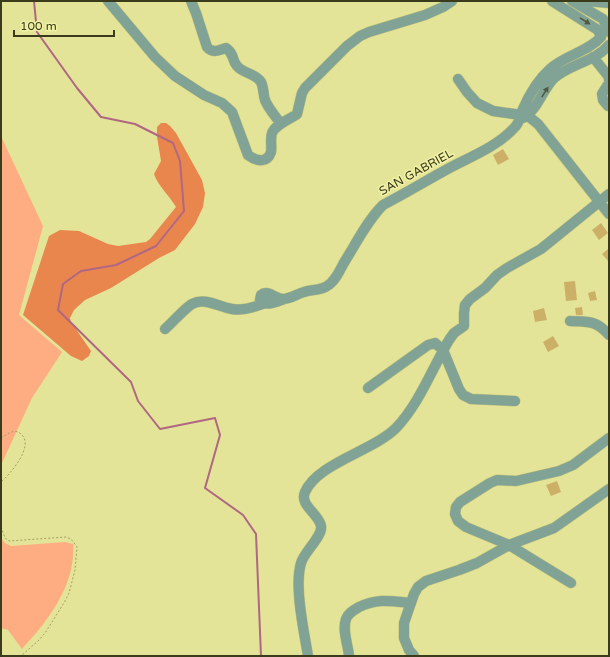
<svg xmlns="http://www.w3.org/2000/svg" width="610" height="657" font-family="'Varela Round',sans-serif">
<rect width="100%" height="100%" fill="#e3e497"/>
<!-- green -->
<path fill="#fead82" d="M1,136L43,226L19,315L62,352L32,398L1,465Z
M1,538L5,543L11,546L65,542L73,544C76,585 48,621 22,649L8,630L1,628Z"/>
<!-- forest -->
<path fill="#e9864d" d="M161,123H166L170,126L176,133L202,180L205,193L203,207L195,224L175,250L159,258L111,288L85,300L74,310L70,318L71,322L91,351L89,356L82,361L71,356L23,315L49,236L60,230L79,231L108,244L118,246L146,242L150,239L176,207C170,196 158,186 154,174L161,161L157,137V127Z"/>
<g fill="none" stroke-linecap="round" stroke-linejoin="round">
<!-- stream -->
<path stroke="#af6783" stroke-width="2" d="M34,1L37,32L77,88L101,117L135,124L173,143L180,161L184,211L156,246L116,265L81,271L63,284L58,310L131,382L138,401L160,429L215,418L220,435L205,488L243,515L256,534L261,656"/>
</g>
<!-- building -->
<path fill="#ccb068" d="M503,149L509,159L498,165L493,155Z
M601,223L608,233L599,240L592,230Z
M609,248V262L602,254Z
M575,281L577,300L566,301L564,282Z
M595,291L597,300L590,301L588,293Z
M582,307L583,315H576L575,308Z
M544,308L547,320L535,322L533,311Z
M553,336L559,346L548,352L543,342Z
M557,481L561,492L551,496L546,485Z"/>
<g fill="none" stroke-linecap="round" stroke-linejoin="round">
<!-- minor casing -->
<g stroke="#c1c27e" stroke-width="11">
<path id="minor" d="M108,1L155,57L175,76L204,95L222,103L232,112L248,155C256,161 267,164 271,152C272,146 270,139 272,133C276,124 289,120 297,114L302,93L305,88L347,46L360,36L369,32L425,15L443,7L452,1
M191,1L196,13L207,47C213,54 219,50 226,48C235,54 231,59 237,66C244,74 255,73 261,82C264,88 263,94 265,100C268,108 276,117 281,124
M572,1L603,19L609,32
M574,2L586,1L609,3
M593,57L609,77V80
M458,79L467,92L477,103L493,111L528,116L538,124L609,214
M608,106L603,100L602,94L609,83
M523,118C538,109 542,91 553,79C569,64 595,62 609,45
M284,299C276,302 266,307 260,300L261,295C268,289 275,299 283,299C290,299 297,294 304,292C312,289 320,291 327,286C336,281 340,269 345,261C357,242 367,221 383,205C404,194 424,182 444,171C467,158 496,148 514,128C520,123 520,116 523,109C529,95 539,79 550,69C565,55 588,52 601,37L598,30L552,1
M570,321C589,322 596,320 609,335
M165,329C172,323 184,309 192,304C205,297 219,307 232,309C242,311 255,307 265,303
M368,388L428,345L435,343L443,350L459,389L463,395L471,399L515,401
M571,583L509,545L466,527L458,521L455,514L456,507L460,502L490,483L497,480L516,481L559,471L573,465L609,438
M308,656C304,631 294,587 301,563C304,552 323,536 321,526C319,514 299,505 305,492C318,463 373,451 396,428C419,404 432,369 449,340L454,333L464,326V313L465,305L470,299L485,288L497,275L507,268L541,249L609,194
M349,656C348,644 342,631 346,619C348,613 354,610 359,607C378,598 391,601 411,603
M414,656L409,650L404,638V623L414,594L418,587L426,581L459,570L477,563L509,545L554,528L609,489"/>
</g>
<!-- path -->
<path stroke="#a0a166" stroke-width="1" stroke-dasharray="2 2" stroke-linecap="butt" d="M1,70V73
M1,438C7,434 15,428 21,434C35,446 10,474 1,482
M1,527L5,538L9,541L66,537L71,539L77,547L75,570L69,593L64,603L45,633L39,640L21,656"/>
<!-- minor -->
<use href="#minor" stroke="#80a395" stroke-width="10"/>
</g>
<!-- one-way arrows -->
<defs><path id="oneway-solid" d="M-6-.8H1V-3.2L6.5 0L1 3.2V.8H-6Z"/></defs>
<g fill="#4f5a40">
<use href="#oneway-solid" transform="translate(585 21) rotate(32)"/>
<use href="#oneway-solid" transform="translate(545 92) rotate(-58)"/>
</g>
<g text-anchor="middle" stroke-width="3" stroke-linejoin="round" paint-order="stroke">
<!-- street labels -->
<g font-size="12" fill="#3a3b1b" stroke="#f0f1a4">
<text transform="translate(416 172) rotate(-29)" y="4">SAN GABRIEL</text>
</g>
</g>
<!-- border -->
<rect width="610" height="657" fill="none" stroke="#3a3b1b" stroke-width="4"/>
<!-- scale -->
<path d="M14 30v6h100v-6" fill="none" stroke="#3a3b1b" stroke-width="2"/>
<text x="20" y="30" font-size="12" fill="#3a3b1b" stroke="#f0f1a4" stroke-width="3" paint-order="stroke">100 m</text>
</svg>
